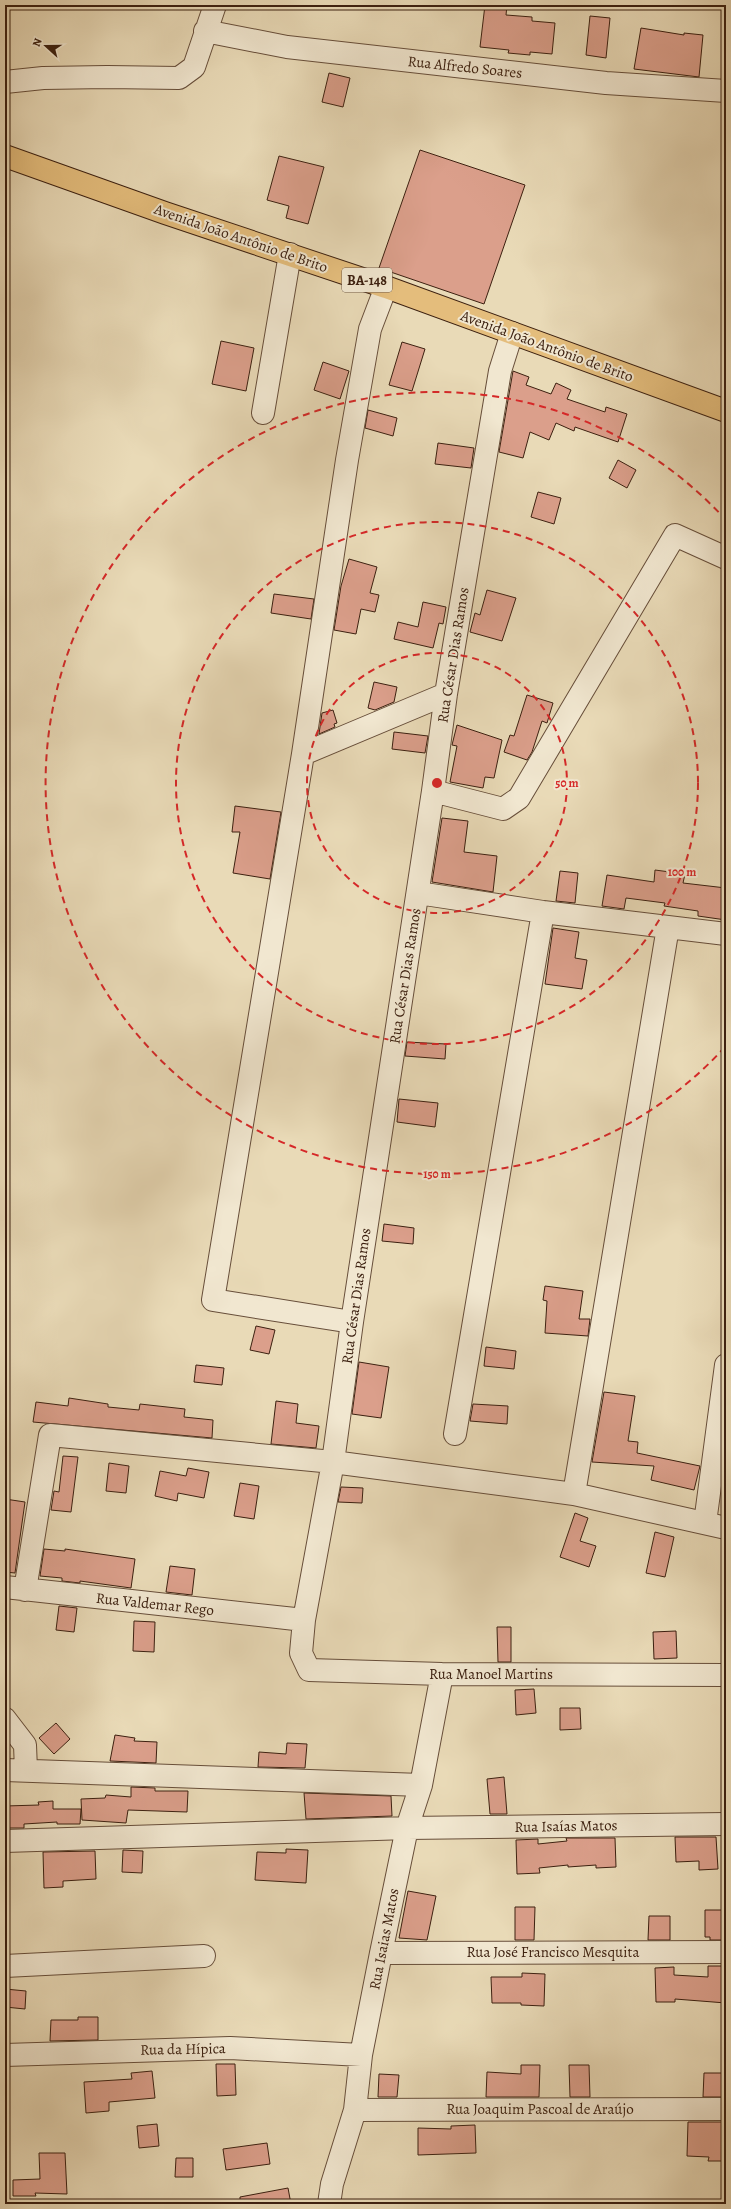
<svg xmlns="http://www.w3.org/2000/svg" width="731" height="2209" font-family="Alegreya,serif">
<rect width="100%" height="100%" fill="#e9dab7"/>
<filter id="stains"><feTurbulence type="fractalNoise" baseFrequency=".005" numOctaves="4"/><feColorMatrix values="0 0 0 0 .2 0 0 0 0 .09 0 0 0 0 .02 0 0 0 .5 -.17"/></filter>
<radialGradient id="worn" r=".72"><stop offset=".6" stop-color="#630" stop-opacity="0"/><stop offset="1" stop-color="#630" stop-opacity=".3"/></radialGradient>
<!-- building -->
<path fill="#db9f8b" stroke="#3c2010" d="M485,5H507L506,15L532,17V21L555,23L552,54L530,52V55L508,53L509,50L480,47Z
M590,16L610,18L606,58L586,55Z
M641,28L684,35V33L703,35L699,77L634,69Z
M329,73L350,78L343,107L322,102Z
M420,150L525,185L484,304L379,268Z
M279,156L324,167L308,224L286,218L289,206L267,200Z
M221,341L254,348L246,391L212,384Z
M402,342L425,349L412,391L389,385Z
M323,362L349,371L340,399L314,390Z
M513,371L529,377L526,385L551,394L556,383L571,390L567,399L605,412L606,407L627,414L618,442L575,427L574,431L556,423L549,440L530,432L523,458L499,452Z
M368,410L397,418L393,436L365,428Z
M438,443L474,448L471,468L435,464Z
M618,460L636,470L627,488L609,478Z
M538,492L561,498L554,524L531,517Z
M349,559L377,567L370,593L379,595L375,612L361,609L356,634L334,630L341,586Z
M487,590L516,598L502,641L470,632L475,613L480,615Z
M274,594L314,599L311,619L271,613Z
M423,602L446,607L443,624L439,623L433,648L394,639L398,622L418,627Z
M374,682L397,687L394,702L375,710L368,708Z
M527,695L553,703L547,723L542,721L532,752L527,760L504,752L510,735L514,736Z
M333,710L337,723L334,724L335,727L319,734L322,713Z
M457,725L502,740L494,778L485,777L483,788L450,782L457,746L452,745Z
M394,732L428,736L425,753L392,749Z
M235,806L281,812L270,879L233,873L240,832H232Z
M442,818L468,821L464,852L497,856L493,892L432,882Z
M655,870L685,874L683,883L726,888V920L698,916V911L664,906L665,903L626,898L624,909L602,906L607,875L654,882Z
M560,871L578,873L575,903L556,901Z
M553,928L579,932L575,958L587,960L582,989L545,984Z
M407,1042L446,1044L445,1059L405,1056Z
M399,1099L438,1103L435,1127L397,1122Z
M384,1224L414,1228L413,1244L382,1241Z
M545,1286L583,1291L579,1319H590L588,1336L545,1333L547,1301L543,1300Z
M256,1326L275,1330L269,1354L250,1350Z
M486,1347L516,1351L514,1369L484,1366Z
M359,1362L389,1367L381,1418L352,1414Z
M196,1365L224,1368L222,1385L194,1382Z
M604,1392L635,1396L628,1441L638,1442L637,1453L700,1466L694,1490L651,1480L654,1466L592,1462Z
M69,1398L108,1404V1407L139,1410L140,1404L185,1409L184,1417L213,1420L212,1438L33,1422L36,1402L68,1406Z
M276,1401L298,1404L296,1423L319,1426L316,1448L271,1444Z
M473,1404L508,1406L507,1424L470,1421Z
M63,1456L78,1457L71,1512L51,1510L54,1491L59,1492Z
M109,1463L129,1466L126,1493L106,1491Z
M188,1468L209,1472L204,1498L178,1493L177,1501L155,1496L160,1471L186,1476Z
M240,1483L259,1486L254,1519L234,1516Z
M341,1487L363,1488L362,1503L338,1502Z
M5,1499L25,1502L15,1573L5,1572Z
M575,1513L588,1518L580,1541L596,1546L589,1567L560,1557Z
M655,1532L674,1537L665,1577L646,1573Z
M44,1549L65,1551V1549L135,1559L131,1588L80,1581V1583L62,1581V1578L40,1576Z
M170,1566L195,1569L192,1595L166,1592Z
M59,1606L77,1608L74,1632L56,1630Z
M134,1621L155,1622L154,1652L133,1651Z
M497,1627H511V1662H498Z
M676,1631L677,1658L654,1659L653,1632Z
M534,1689L536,1713L516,1715L515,1690Z
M560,1708H580L581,1729L560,1730Z
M56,1723L70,1739L54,1754L39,1738Z
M115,1735L135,1738L134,1741L157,1742L156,1763L110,1761Z
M287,1743L307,1744L305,1768L258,1767L259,1752L286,1754Z
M504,1777L507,1814H490L487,1779Z
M131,1787L155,1788V1791H188L187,1812L128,1810L126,1823L82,1820L81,1799L105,1798L106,1795L131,1797Z
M304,1793L391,1796L392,1816L306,1819Z
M53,1801V1809H81L80,1824H57V1822L24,1824V1828H5V1806L39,1805L38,1802Z
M675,1837H716L718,1869L699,1870V1861L676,1862Z
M566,1838H615L616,1867L596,1868V1865L568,1867V1865L539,1868L540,1873L517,1874L516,1840L538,1839V1844L567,1841Z
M286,1849L308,1850L306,1883L255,1880L257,1852L286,1853Z
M123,1850L143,1851L142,1873L122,1872Z
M95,1851L96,1879L63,1881V1887L44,1888L43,1852Z
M408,1891L436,1896L427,1940L399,1938Z
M515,1907H535L534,1940H515Z
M705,1910H726V1940H710V1937H705Z
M649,1916H670V1940H648Z
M708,1966H726V2003L675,1999V2002H656L655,1968L674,1967V1975L708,1977Z
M522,1973L545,1974L544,2006L521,2005V2003H492L491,1977H522Z
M5,1989L26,1991L25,2009L5,2007Z
M78,2017H98V2040L50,2041L51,2020H78Z
M216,2064H235L236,2095L217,2096Z
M521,2065H540L539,2097H486L487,2072L521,2074Z
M569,2065H589L590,2097H570Z
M152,2071L155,2098L109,2102V2111L86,2113L84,2082L132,2079L131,2073Z
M704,2073H722V2097H703Z
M379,2074L399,2075L397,2097H378Z
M688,2122H722V2124H724L722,2161H708L709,2157L687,2156Z
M157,2124L159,2146L139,2148L137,2126Z
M475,2125L476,2153L418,2155V2128L451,2129V2126Z
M267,2143L270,2164L226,2170L223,2149Z
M39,2153H65L67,2194L35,2193L36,2196H13V2180L40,2179Z
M176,2158H193V2177H175Z
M288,2188L291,2204H240V2197Z"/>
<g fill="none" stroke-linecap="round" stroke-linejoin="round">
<!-- minor casing -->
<g stroke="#674e3a" stroke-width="24">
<path id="minor" d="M205,31L287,47L606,83L726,91
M5,82L43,78L107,77L179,78L194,67L215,5
M512,333L500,371L446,694L433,791L352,1322L333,1462L304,1620L301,1653L309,1670L442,1674L726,1675
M263,413L290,254
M303,754L446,694
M433,791L503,809L519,798L675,535L726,558
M418,893L543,912L726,934
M352,1322L213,1300L303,754L347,460L370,329L386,287
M455,1434L543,912
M574,1494L668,927
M705,1523L726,1365
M5,1587L304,1620
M25,1590L50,1435L333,1462L574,1494L726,1528
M5,1719L25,1745L26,1770
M5,1770L421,1785
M5,1841L407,1828L726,1824
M381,1953L726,1952
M5,1966L204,1956
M5,2055L230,2048L361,2055
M355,2110L726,2109
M329,2204L332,2184L355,2110L361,2055L381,1953L407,1828L421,1785L442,1674"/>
</g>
<!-- major casing -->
<g stroke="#3c2010" stroke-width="24">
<path id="major" d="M5,156L165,213L386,287L726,411"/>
</g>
<!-- minor -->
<use href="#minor" stroke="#f1e7d0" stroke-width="22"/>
<!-- major -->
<use href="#major" stroke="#e4bd7c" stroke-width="22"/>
</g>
<!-- distance rings -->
<g fill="none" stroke="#d62828" stroke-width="2" stroke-dasharray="7 5">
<circle cx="437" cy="783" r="130"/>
<circle cx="437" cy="783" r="261"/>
<path d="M725 1047A391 391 0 1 1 725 519"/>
</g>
<g text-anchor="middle" stroke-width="4" stroke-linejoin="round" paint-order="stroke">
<!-- shield labels -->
<rect fill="#f1e7d0" stroke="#725c4a" stroke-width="1" x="342" y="268" width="50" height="24" rx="3"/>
<g font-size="14" font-weight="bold" fill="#3c2010">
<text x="367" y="285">BA-148</text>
</g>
<!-- street labels -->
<g font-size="15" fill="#3c2010" stroke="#f1e7d0">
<text transform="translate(465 67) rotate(6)" y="5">Rua Alfredo Soares</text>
<text transform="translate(241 238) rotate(19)" y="5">Avenida João Antônio de Brito</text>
<text transform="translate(547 346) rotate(20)" y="5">Avenida João Antônio de Brito</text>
<text transform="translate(453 655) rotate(-81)" y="5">Rua César Dias Ramos</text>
<text transform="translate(405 976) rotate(-81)" y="5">Rua César Dias Ramos</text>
<text transform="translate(356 1296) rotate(-82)" y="5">Rua César Dias Ramos</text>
<text transform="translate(155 1604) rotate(6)" y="5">Rua Valdemar Rego</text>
<text x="491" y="1679">Rua Manoel Martins</text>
<text transform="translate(566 1826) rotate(-1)" y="5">Rua Isaías Matos</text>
<text transform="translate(384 1939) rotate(-79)" y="5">Rua Isaias Matos</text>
<text x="553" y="1957">Rua José Francisco Mesquita</text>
<text transform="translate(183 2049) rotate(-1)" y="5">Rua da Hípica</text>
<text x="540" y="2114">Rua Joaquim Pascoal de Araújo</text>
</g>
</g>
<circle cx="437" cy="783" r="6" fill="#d62828" stroke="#f1e7d0" stroke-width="2"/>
<g font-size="12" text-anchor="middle" font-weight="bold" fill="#d62828" stroke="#f1e7d0" stroke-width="4" stroke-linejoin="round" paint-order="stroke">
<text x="567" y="787">50 m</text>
<text x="682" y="876">100 m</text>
<text x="437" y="1178">150 m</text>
</g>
<!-- margin -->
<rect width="731" height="2209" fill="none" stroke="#e9dab7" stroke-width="20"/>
<rect x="6" y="6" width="719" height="2197" fill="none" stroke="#3c2010" stroke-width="2"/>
<rect x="10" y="10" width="711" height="2189" fill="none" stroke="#3c2010"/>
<!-- north arrow -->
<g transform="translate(46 46) rotate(291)" stroke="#f1e7d0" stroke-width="3" paint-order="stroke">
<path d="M0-3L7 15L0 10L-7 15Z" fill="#3c2010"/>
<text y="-6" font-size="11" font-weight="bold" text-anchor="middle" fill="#3c2010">N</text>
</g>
<rect width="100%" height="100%" filter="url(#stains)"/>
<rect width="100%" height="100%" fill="url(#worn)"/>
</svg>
